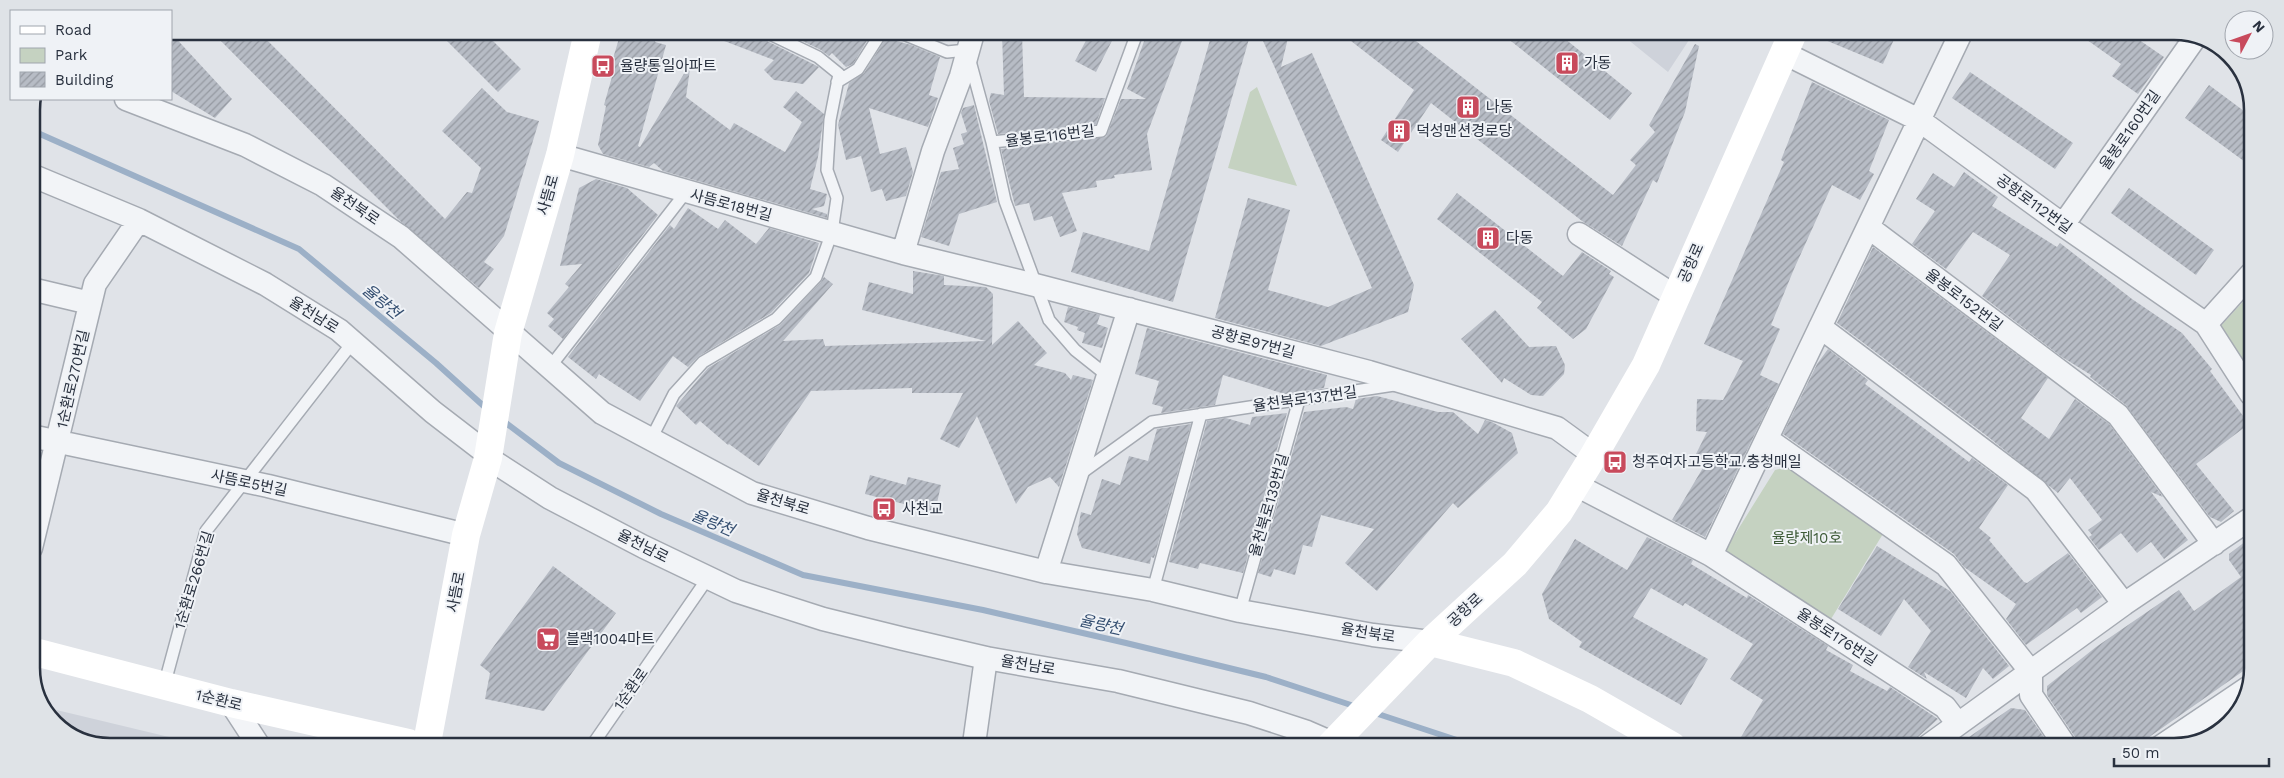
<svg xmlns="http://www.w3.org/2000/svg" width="2284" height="778" font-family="'Work Sans','Noto Sans KR',sans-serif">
<defs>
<pattern id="building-hatch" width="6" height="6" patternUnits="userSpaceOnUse" patternTransform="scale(1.25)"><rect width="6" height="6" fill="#b7bcc5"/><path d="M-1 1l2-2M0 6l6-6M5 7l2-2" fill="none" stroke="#9599a1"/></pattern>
</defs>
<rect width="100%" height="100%" fill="#e0e3e8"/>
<!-- built -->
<path fill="#ced2da" d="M1621,34H1693L1668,72Z
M2245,698L2222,731L2175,747Z
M44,707L194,743H85L48,716Z"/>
<!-- park -->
<path fill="#c5d2c1" d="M1257,87L1297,186L1228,168L1250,92Z
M2251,293V374L2218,329Z
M1795,465L1889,524L1831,619L1724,552L1775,470Z"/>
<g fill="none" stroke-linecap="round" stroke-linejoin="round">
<!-- stream -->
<path stroke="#9cb0c7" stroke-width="6" d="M31,130L299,249L436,363L488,410
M502,420L559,463L661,514L803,575L983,610L1126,643L1266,677L1357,707
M1372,712L1472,745"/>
</g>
<!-- building -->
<path fill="url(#building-hatch)" d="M211,31L259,32L445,219L467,192L472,193L481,168L442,131L482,88L507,112L539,121L504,236L484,262L494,269L479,288L398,219Z
M438,32H484L521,69L498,92Z
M621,32H658L655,42L666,45L638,146L640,147L691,62L686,97L730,130L734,123L785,152L802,122L783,107L796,91L824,114L818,157L810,189L827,194L824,206L812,209L827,214V218L663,171L654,163L649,167L603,154L598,145L606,106L604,105L615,66L611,65Z
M706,32L756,33L761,34L765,40L819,67L803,84L774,80L764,70L774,60L706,34Z
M171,33L232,99L215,118L171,91Z
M789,33H866L871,34L853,64L846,67L832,53L829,56L821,50L788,34Z
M1002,33H1022L1024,97L1105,98L1096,124L998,134L989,101L991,93L1004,95Z
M1090,33H1116L1096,72L1075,61Z
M1147,33H1185L1147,134L1152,170L1114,175L1115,178L1096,181L1097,187L1062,193L1077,231L1060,237L1052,216L1034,221L1029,203L1015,206L1001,149L1106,137L1121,99H1146L1127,89Z
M1212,33H1229L1249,39L1173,302L1071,272L1083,232L1149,251Z
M1260,34H1289L1281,67L1312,53L1414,285L1408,312L1321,346L1215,318L1248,198L1290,210L1268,290L1328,307L1372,288Z
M1342,34H1407L1613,195L1636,165L1630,160L1655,132L1649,125L1695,44L1699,46L1685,112L1657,183L1653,180L1622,246L1582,221L1431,103L1398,152L1381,140L1414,90Z
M1502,34H1559L1632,93L1610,120Z
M1813,35H1896L1883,64Z
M2080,35H2132L2164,57L2138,94L2112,76L2121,64Z
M886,38L911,45L940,57L929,95L938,98L928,127L869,108L880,154L906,147L913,172L906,196L886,201L882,189L871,192L861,156L846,160L838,125L849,83L864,73Z
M1970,72L2073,143L2055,169L1952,98Z
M1812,82L1889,120L1869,171L1874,174L1860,200L1832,185L1794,269L1771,325L1780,329L1760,375L1779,384L1705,537L1672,520L1704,466L1693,460L1707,432L1696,431L1697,399L1723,400L1743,361L1704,344L1784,162L1781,160Z
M2209,85L2252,117V167L2185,118Z
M974,105L997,202L959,214L949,246L921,237L941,172L959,169L953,148L964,144L961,134L967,132L961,113L963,108Z
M1964,172L1998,197L1992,206L2057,247L2060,243L2132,299L2182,333L2212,369L2210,371L2249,424L2196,464L2234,511L2221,522L2210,517L2126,405L2090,377L2091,375L2062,357L1982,296L2010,255L1973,232L1946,269L1912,244L1935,211L1916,199L1933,173L1954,187Z
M596,179L627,188L658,215L563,339L548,326L554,319L547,313L569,287L565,284L582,264L560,266L579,188Z
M2129,188L2214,250L2196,275L2111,213Z
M1457,193L1563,276L1582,252L1611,271L1609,274L1614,277L1586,329L1573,339L1537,308L1542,302L1437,219Z
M688,208L718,229L725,220L756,244L769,228L819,243L809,273L771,313L699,356L688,367L673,356L640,401L599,374L596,379L568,357L670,225L674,229Z
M1873,247L2048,378L2021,418L2049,439L2075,399L2109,424L2163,497L2151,492L2188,540L2164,559L2151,542L2137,553L2121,533L2099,550L2089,537L2092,535L2088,530L2102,520L2070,478L2058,493L1987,436L1837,323Z
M913,271L944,276V285L986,287L993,294L992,345L1018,321L1047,353L1034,365L1065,373L1071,380L1073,375L1093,380L1059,487L1050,477L1028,487L1016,504L977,416L959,448L940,439L963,393H912V388L811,391L759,466L729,444L728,445L700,421L696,425L676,406L708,368L780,325L821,282L824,277L833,284L783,341L823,339L825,346L986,341L862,310L869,282L913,294Z
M1068,307L1100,315L1097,324L1108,328L1102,348L1082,343L1085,333L1077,330L1078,327L1064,322Z
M1495,310L1529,347L1556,346L1565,365L1564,374L1543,396L1531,395L1504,378L1502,383L1461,339Z
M1147,328L1327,375L1324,388L1285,394L1223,375L1215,405L1161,413L1163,407L1152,404L1159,381L1135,374Z
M1828,349L1868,380L1865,384L1969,462L1972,458L2008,485L1979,528L1991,538L1989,540L2024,582L2027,583L2068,553L2102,597L2081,613L2077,608L2026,645L2006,619L2016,604L1964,567L1954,554L1783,434L1817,364Z
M1377,396L1438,412H1453L1478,434L1485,420L1492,422L1512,433L1518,453L1458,508L1453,503L1377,591L1345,563L1374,529L1321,515L1312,547L1303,545L1295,575L1274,569L1271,577L1258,573L1304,412L1346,407L1353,409L1356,399Z
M1287,413L1243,573L1200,563L1198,569L1169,562L1207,421L1226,418L1250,425L1252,417Z
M1191,424L1154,558L1151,557L1150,564L1082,548L1077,534L1081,512L1091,515L1102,479L1120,485L1129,456L1148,461L1157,429Z
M870,475L906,485L908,477L941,485L935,512L865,494Z
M1647,537L1693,560L1691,564L1747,598L1748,595L1828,646L1826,650L1853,665L1850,671L1887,691L1890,687L1938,719L1908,746H1756L1741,737L1763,700L1730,679L1753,644L1685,603L1683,606L1651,588L1633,617L1708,659L1681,705L1579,647L1582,642L1549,619L1542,594L1575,539L1627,570Z
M2250,538L2249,667L2135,747H2079L2077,740L2047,695V686L2096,647L2179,590L2194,611L2241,577L2229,560V554Z
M1877,546L1950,591L2009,666L1993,679L1983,668L1966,698L1924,672L1927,679L1908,667L1931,631L1904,599L1881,636L1838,609Z
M553,566L616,613L544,711L485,699L490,673L480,665Z
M2011,708L2025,710L2050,746H1956Z"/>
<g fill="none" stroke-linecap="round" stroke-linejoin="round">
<!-- lane casing -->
<g stroke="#a5aab2" stroke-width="14">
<path id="lane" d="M901,33L947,52L967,50L992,142L1005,201L1049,320L1075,350L1109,377
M837,82L858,69L881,33
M992,142L1101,131L1137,33
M550,367L686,192
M651,439L674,394L703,362L776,319L816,277L832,232L837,198L827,170L830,120L839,74L818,57L768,33
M1080,474L1152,422L1394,385
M1153,590L1201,414
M1240,611L1299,400
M164,686L206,531L353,342
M593,744L703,585"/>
</g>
<!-- street casing -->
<g stroke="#a5aab2" stroke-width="25">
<path id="street" d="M1784,53L1919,120L2063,225L2206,324L2251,394
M126,99L245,145L323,185L401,237L602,413L752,493L868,528L1046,572L1153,590L1240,611L1373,635L1430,642
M560,155L903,253L1035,285L1369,372L1557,428L1594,455
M31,175L139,220L265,284L339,330L433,412L485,452L488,458L550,498L644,547L736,591L823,619L904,639L986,658L1118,681L1249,713L1307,732L1337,745
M2063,225L2197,35
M1868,227L2118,415L2214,544
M1579,234L1676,297
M903,253L933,151L961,76L973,33
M31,289L90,303
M2206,324L2251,274
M1820,327L2036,490L2124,604
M31,436L268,486L466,535
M1767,439L1946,565L2031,672V695L2066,747
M1576,485L1711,555L1945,707L1958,724
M31,548L95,284L139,220
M1711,555L1960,35
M1046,572L1129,309
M231,703L257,743
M974,744L986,658
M1928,746L2124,604L2250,519
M2160,747L2249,687"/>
</g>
<!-- lane -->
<use href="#lane" stroke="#f2f4f7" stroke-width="11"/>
<!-- street -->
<use href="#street" stroke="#f2f4f7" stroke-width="22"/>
<!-- secondary -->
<path stroke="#fff" stroke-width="28" d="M1430,642L1514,663L1590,699L1672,746
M31,651L231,703L408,743
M427,743L466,535L488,458L508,333L560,155L588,32
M1331,745L1430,642L1515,564L1559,512L1594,455L1646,365L1792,35"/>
</g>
<!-- icons -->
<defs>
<g id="building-square" transform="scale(1.25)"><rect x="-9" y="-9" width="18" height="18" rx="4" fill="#c84a5c" stroke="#eff2f6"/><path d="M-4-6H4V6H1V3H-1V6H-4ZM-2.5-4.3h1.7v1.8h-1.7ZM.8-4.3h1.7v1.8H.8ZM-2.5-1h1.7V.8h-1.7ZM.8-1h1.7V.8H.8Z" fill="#fff"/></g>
<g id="bus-square" transform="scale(1.25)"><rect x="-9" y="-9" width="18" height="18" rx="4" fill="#c84a5c" stroke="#eff2f6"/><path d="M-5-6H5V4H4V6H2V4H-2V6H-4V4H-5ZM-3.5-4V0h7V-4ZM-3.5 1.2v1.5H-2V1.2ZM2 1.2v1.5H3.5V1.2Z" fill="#fff"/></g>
<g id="supermarket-square" transform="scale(1.25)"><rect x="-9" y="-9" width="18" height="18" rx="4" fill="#c84a5c" stroke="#eff2f6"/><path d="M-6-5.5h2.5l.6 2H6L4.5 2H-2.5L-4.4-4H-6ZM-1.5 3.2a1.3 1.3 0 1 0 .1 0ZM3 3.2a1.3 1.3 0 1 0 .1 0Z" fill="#fff"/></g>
</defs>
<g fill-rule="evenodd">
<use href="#building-square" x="1567" y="63"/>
<use href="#bus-square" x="603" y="66"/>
<use href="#building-square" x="1468" y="107"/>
<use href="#building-square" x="1399" y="131"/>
<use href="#building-square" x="1488" y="238"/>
<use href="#bus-square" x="1615" y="462"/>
<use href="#bus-square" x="884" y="509"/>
<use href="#supermarket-square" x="548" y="639"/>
</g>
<g text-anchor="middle" stroke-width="4" stroke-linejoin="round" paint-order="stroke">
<!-- poi labels -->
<g font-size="15" fill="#29313f" stroke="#eff2f6" text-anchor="start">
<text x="1584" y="68">가동</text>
<text x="620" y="71">율량통일아파트</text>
<text x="1486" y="112">나동</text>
<text x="1416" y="136">덕성맨션경로당</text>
<text x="1506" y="243">다동</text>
<text x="1632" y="467">청주여자고등학교.충청매일</text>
<text x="902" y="514">사천교</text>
<text x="566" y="644">블랙1004마트</text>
</g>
<!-- street labels -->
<g font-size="15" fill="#29313f" stroke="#eff2f6">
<text transform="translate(2130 130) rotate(-55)" y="5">율봉로160번길</text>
<text transform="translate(1050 136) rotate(-7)" y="5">율봉로116번길</text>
<text transform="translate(548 195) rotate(-74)" y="5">사뜸로</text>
<text transform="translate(2034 204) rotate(36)" y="5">공항로112번길</text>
<text transform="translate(731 205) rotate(15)" y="5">사뜸로18번길</text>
<text transform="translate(355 206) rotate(34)" y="5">율천북로</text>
<text transform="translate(1691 263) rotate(-66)" y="5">공항로</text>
<text transform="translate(1964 300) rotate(37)" y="5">율봉로152번길</text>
<text transform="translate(314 315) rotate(32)" y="5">율천남로</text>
<text transform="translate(1253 342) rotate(15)" y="5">공항로97번길</text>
<text transform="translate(73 379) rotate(-77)" y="5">1순환로270번길</text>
<text transform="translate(1305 399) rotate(-8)" y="5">율천북로137번길</text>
<text transform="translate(249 483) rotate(12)" y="5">사뜸로5번길</text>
<text transform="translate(783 502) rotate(17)" y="5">율천북로</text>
<text transform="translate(1269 505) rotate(-74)" y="5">율천북로139번길</text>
<text transform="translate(643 546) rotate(27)" y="5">율천남로</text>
<text transform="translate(194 580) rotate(-73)" y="5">1순환로266번길</text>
<text transform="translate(456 592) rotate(-79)" y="5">사뜸로</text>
<text transform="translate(1465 610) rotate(-43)" y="5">공항로</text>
<text transform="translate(1368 633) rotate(9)" y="5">율천북로</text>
<text transform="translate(1837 637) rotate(33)" y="5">율봉로176번길</text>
<text transform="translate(1028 665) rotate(10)" y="5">율천남로</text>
<text transform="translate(631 689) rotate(-55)" y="5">1순환로</text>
<text transform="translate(219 700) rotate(14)" y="5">1순환로</text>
</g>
<!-- park labels -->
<g font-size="15" fill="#3d5a37" stroke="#eff2f6">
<text x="1807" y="543">율량제10호</text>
</g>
<!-- water labels -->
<g font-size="16" font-style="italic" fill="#354f71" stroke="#eff2f6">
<text transform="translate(382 301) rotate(40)" y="6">율량천</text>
<text transform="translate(713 522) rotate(23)" y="6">율량천</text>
<text transform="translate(1101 624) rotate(13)" y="6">율량천</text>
</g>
</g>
<!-- crop -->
<path d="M0 0H2284V778H0ZM110 40H2174A70 70 0 0 1 2244 110V668A70 70 0 0 1 2174 738H110A70 70 0 0 1 40 668V110A70 70 0 0 1 110 40Z" fill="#dfe3e7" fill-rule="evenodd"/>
<path fill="none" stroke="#29313f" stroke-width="2.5" d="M110 40H2174A70 70 0 0 1 2244 110V668A70 70 0 0 1 2174 738H110A70 70 0 0 1 40 668V110A70 70 0 0 1 110 40Z"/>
<!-- legend -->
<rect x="10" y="10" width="162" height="90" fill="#eff2f6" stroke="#a0a5ad"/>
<rect x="20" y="26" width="25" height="8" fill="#ffffff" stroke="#a0a5ad"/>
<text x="55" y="35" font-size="15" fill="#29313f">Road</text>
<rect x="20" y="48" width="25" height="15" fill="#c5d2c1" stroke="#a0a5ad"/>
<text x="55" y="60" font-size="15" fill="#29313f">Park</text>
<rect x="20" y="72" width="25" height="15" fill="url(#building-hatch)" stroke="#a0a5ad"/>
<text x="55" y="85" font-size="15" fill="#29313f">Building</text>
<!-- north arrow -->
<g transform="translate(2249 35) rotate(49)"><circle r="24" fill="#eff2f6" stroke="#a0a5ad"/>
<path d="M0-4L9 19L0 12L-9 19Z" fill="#c84a5c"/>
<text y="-8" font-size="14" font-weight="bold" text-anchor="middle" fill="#29313f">N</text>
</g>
<!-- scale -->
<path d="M2114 758v8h155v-8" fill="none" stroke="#29313f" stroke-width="2.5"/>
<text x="2122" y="758" font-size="15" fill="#29313f" stroke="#eff2f6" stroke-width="4" paint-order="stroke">50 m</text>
</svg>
